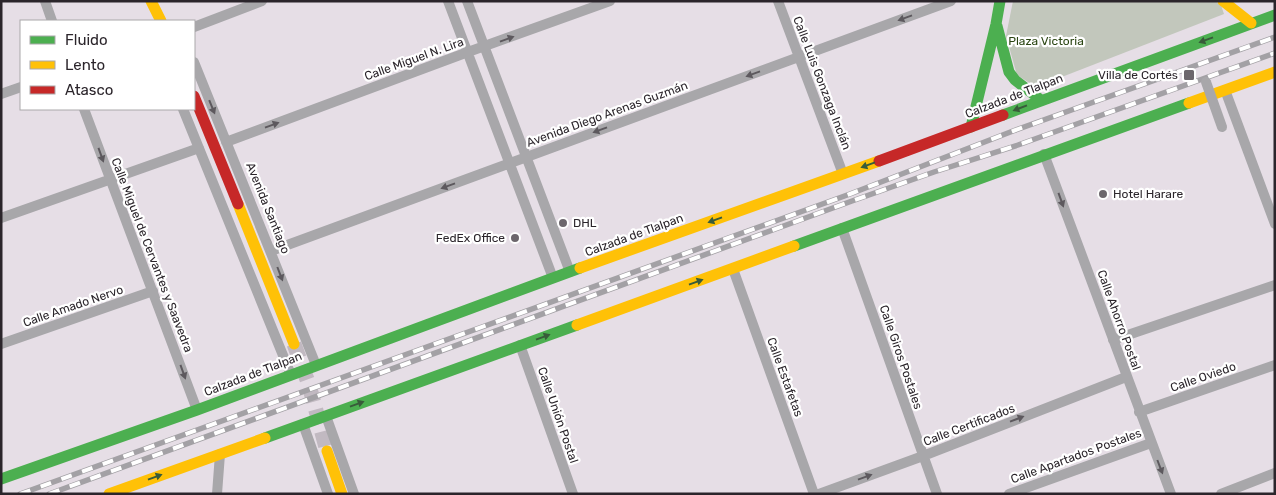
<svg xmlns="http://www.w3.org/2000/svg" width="1276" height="495" font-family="Rubik,sans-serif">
<rect width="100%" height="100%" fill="#e6dee6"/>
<!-- green -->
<path fill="#c2c7bc" d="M1013,1H1215L1221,5L1224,14L1036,87L1017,75L1006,36Z"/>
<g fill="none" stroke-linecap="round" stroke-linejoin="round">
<!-- secondary-tunnel -->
<path stroke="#c1b9c1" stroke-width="15" stroke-dasharray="15 8" stroke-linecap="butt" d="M294,344L309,385L327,451"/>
<!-- street -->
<path stroke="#a8a7aa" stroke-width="10" d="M45,1L52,21
M448,1L553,278
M467,1L570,272
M778,1L843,174
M194,27L262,1
M194,62L316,365
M1225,90L1275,224
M1,94L21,87
M84,109L197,410
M183,109L291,375
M226,142L468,52L610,1
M1044,154L1171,494
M1,218L199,148
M842,228L937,494
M271,251L951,1
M733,269L814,494
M1113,340L1275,285
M1,344L153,291
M520,345L573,494
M1139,412L1275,365
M326,416L354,494
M303,424L328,494
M217,494L220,454
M819,494L923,456L1126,377
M1009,494L1151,443
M1221,494L1275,473"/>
<!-- fast -->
<path stroke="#4caf50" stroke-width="11" d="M997,26L1009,72L1015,80L1041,100
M1003,115L1275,15
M971,127L996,24L1000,1
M794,246L1189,103
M265,438L577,325
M1,479L197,410L580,268"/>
<!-- slow -->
<path stroke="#ffc107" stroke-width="11" d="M151,1L161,21
M1223,1L1251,23
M1189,103L1275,72
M238,204L294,344
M580,268L879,161
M577,325L794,246
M327,451L342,494
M109,494L265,438"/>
<!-- jam -->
<path stroke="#c62828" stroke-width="11" d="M194,96L238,204
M879,161L1003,115"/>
<!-- rail casing -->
<g stroke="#a3a1a5" stroke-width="5.5">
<path id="rail" d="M20,494L850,194L1013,131L1275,37
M49,494L852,201L934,172L1018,145L1275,53"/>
</g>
<!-- rail -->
<use href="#rail" stroke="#fff" stroke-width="4" stroke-dasharray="11" stroke-linecap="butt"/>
<!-- street-bridge -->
<path stroke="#a8a7aa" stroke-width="10" d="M1206,82L1222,127"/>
</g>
<!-- one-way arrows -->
<defs><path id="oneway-solid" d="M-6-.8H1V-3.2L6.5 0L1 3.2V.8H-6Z" transform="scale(1.25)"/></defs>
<g fill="#5d595e">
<use href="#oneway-solid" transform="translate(905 18) rotate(160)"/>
<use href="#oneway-solid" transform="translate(507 39) rotate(-20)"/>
<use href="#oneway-solid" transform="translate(753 74) rotate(160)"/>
<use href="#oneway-solid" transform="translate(212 107) rotate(68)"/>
<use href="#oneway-solid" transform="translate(272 125) rotate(-20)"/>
<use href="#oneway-solid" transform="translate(600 130) rotate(160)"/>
<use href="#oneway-solid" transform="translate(101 155) rotate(70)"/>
<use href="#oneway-solid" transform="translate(448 186) rotate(160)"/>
<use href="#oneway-solid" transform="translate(1061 200) rotate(70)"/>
<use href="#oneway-solid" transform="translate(280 274) rotate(69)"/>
<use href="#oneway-solid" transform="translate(183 372) rotate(70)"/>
<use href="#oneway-solid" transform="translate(1017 419) rotate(-21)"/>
<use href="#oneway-solid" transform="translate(1160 467) rotate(69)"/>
<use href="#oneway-solid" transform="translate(865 477) rotate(-20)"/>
</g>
<g fill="#385c3a">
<use href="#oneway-solid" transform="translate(1206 40) rotate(160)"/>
<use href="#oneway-solid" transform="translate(1020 108) rotate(159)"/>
<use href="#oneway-solid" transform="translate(868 165) rotate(160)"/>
<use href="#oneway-solid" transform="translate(715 220) rotate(160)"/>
<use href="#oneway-solid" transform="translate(696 282) rotate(-20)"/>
<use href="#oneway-solid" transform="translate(543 337) rotate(-20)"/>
<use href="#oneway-solid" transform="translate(357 404) rotate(-20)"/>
<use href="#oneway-solid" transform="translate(155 477) rotate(-20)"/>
</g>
<!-- markers -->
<g fill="#6c666c" stroke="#fff" stroke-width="2">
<rect x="1183" y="69" width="12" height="12" rx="2.5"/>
<circle cx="1103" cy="194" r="5"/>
<circle cx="563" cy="223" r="5"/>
<circle cx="515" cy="238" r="5"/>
</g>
<g text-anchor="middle" stroke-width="4.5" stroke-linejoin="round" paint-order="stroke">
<!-- park labels -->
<g font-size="12" fill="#2a4512" stroke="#fff">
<text x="1046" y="45">Plaza Victoria</text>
</g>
<!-- street labels -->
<g font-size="12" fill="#2b252b" stroke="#fff">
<text transform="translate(414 59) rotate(-20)" y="4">Calle Miguel N. Lira</text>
<text transform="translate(822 83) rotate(69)" y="4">Calle Luis Gonzaga Inclán</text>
<text transform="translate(1014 96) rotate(-21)" y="4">Calzada de Tlalpan</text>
<text transform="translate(607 114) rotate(-20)" y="4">Avenida Diego Arenas Guzmán</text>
<text transform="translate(268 208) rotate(68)" y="4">Avenida Santiago</text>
<text transform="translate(634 235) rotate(-20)" y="4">Calzada de Tlalpan</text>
<text transform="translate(152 255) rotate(69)" y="4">Calle Miguel de Cervantes y Saavedra</text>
<text transform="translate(73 306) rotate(-19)" y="4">Calle Amado Nervo</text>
<text transform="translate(1119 320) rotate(70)" y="4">Calle Ahorro Postal</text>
<text transform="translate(901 357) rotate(71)" y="4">Calle Giros Postales</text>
<text transform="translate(253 374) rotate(-21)" y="4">Calzada de Tlalpan</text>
<text transform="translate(785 377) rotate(70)" y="4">Calle Estafetas</text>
<text transform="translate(1203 377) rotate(-19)" y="4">Calle Oviedo</text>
<text transform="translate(558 415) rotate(71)" y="4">Calle Unión Postal</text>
<text transform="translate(969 425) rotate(-21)" y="4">Calle Certificados</text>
<text transform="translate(1076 456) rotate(-20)" y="4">Calle Apartados Postales</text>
</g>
<!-- poi labels -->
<g font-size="12" fill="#2b252b" stroke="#fff" text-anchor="end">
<text x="1178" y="79">Villa de Cortés</text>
<text x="1113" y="198" text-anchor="start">Hotel Harare</text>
<text x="573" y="227" text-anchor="start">DHL</text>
<text x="505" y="242">FedEx Office</text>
</g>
</g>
<!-- border -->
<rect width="1276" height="495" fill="none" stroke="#2b252b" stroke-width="5"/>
<!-- legend -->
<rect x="20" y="20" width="175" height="90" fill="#ffffff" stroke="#aaa8aa"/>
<rect x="30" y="36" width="25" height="8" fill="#4caf50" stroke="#aaa8aa"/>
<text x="65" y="45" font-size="15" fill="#2b252b">Fluido</text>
<rect x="30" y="61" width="25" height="8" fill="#ffc107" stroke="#aaa8aa"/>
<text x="65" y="70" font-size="15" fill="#2b252b">Lento</text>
<rect x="30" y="86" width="25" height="8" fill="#c62828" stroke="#aaa8aa"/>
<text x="65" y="95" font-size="15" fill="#2b252b">Atasco</text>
</svg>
